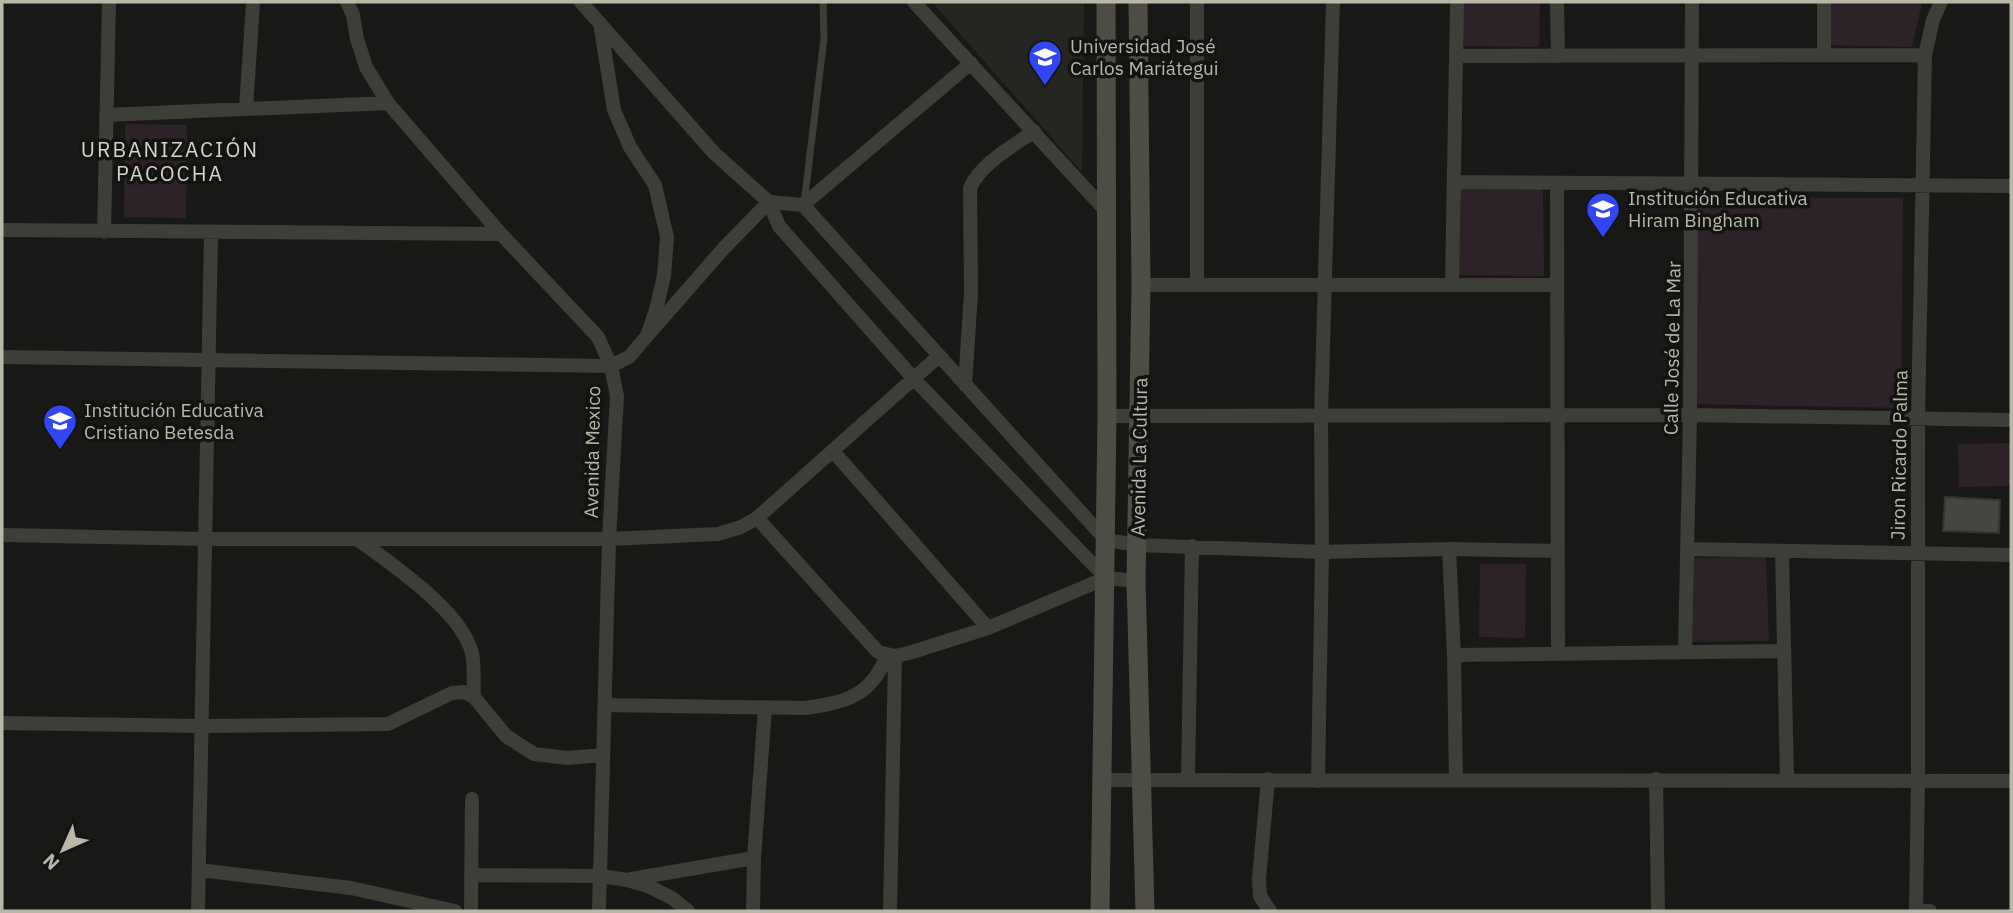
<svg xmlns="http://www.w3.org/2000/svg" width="2013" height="913" font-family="'IBM Plex Sans',sans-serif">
<rect width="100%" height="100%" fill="#181916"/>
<!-- built -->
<path fill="#252622" d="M932,2H1084L1082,172Z"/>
<!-- green -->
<path fill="#2c2228" d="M1457,2H1540L1539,47L1458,46Z
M1824,2H1922L1912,47L1823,45Z
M125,124L187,125L186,218L124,217Z
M1455,188L1543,189L1544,276L1452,275Z
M1696,197L1903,198L1901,408L1693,404Z
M2011,443V486L1959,487L1958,444Z
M1766,557L1769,641L1686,642L1687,558Z
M1480,564H1526L1525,638L1479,637Z"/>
<!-- building -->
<path fill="#454640" stroke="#343530" stroke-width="2" d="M1945,497L2000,500L1999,533L1943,531Z"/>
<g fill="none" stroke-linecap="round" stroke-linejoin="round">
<!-- lane -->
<path stroke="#3d3e37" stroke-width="7" d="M804,204L824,38L823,2"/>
<!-- street -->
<path stroke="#3d3e37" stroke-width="14" d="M347,2L353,15L357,39L366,67L388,103L501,234L598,337L611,366L617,396L609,539L599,911
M581,2L714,153L769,202L779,226L914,379L1106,578
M914,2L1105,210
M1197,2V285
M1557,2L1558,56
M1824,2V55
M1457,56L1925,55
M246,109L253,2
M106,115L388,103
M1454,182L2011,186
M1557,183L1558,653
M803,205L971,63
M2,230L501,234
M104,232L109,2
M1141,285H1557
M1452,285L1457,2
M647,336L724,248L769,202L803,205L1106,540L1137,545L1322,552L1449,549L1558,551
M2,357L611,366L629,357L647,336L656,310L664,276L667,237L655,185L630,147L614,110L600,23
M965,385L971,293L970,188C981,163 1012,147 1034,131
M1107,416L1690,415L2011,420
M833,451L988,628
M757,518L878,652L895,656L909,653L988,628L1106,578L1136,581
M2,535L206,539H609L718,534L741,527L757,518L939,356
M357,539C390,563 462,611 472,653C475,667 473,683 474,697
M1449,549L1454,655L1456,780
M1688,549L2011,555
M1782,551L1787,780
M1685,652L1690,415L1692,2
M1454,655L1784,651
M605,705L805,708C846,702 870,697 887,656
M2,723L202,726L388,724L452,693L464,692L474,697L506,736L534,754L567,758L603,755
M1188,779L1192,546
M1268,779L1259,879L1260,896L1270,911
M1656,779L1658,911
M1101,780L2011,781
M1318,781L1322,552L1321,415L1333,2
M199,870L351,888L455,911
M471,875L600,876L627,880L648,886L672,898L688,911
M631,879L754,858
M198,911L211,233
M471,911L472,799
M753,911L754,858L765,708
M890,911L895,656
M1930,911H1916L1918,780V420L1925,55L1933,20L1941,2"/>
<!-- secondary -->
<path stroke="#4e4d45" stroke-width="19" d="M1138,2L1141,285L1136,581L1145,911
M1100,911L1107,416L1106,2"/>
</g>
<!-- icons -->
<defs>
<g id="university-pin" transform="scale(1.75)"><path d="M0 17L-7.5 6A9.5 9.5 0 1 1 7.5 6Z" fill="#3147f6" stroke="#131411"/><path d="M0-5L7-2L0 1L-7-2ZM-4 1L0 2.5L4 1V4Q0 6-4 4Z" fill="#fff"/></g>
<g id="school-pin" transform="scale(1.75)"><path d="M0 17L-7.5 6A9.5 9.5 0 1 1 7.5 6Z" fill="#3147f6" stroke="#131411"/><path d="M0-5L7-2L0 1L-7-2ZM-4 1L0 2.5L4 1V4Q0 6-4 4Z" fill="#fff"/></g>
</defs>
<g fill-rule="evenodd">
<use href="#university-pin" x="1045" y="57"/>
<use href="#school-pin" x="1603" y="209"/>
<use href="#school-pin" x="60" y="421"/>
</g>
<g text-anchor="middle" stroke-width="7" stroke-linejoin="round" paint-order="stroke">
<!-- poi labels -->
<g font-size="19" fill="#b9b7a8" stroke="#131411" text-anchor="start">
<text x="1070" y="53">Universidad José<tspan x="1070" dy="22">Carlos Mariátegui</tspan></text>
<text x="1628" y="205">Institución Educativa<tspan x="1628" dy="22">Hiram Bingham</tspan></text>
<text x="84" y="417">Institución Educativa<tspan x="84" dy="22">Cristiano Betesda</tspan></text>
</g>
<!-- street labels -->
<g font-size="19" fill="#b9b7a8" stroke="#131411">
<text transform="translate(1672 348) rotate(-89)" y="7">Calle José de La Mar</text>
<text transform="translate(592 452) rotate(-89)" y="7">Avenida Mexico</text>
<text transform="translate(1899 455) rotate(-89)" y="7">Jiron Ricardo Palma</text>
<text transform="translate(1139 457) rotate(-89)" y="7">Avenida La Cultura</text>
</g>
<!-- neighbourhood labels -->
<g font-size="21" letter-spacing="2" fill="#d5d4c9" stroke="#131411">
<text x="170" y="157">URBANIZACIÓN<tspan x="170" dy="24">PACOCHA</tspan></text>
</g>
</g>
<!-- border -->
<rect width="2013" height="913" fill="none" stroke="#b9b7a8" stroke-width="7"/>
<!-- north arrow -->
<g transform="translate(63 850) rotate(225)" stroke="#131411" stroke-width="5" paint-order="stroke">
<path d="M0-5L12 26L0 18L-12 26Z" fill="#b9b7a8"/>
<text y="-10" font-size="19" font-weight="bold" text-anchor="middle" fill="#b9b7a8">N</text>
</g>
</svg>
